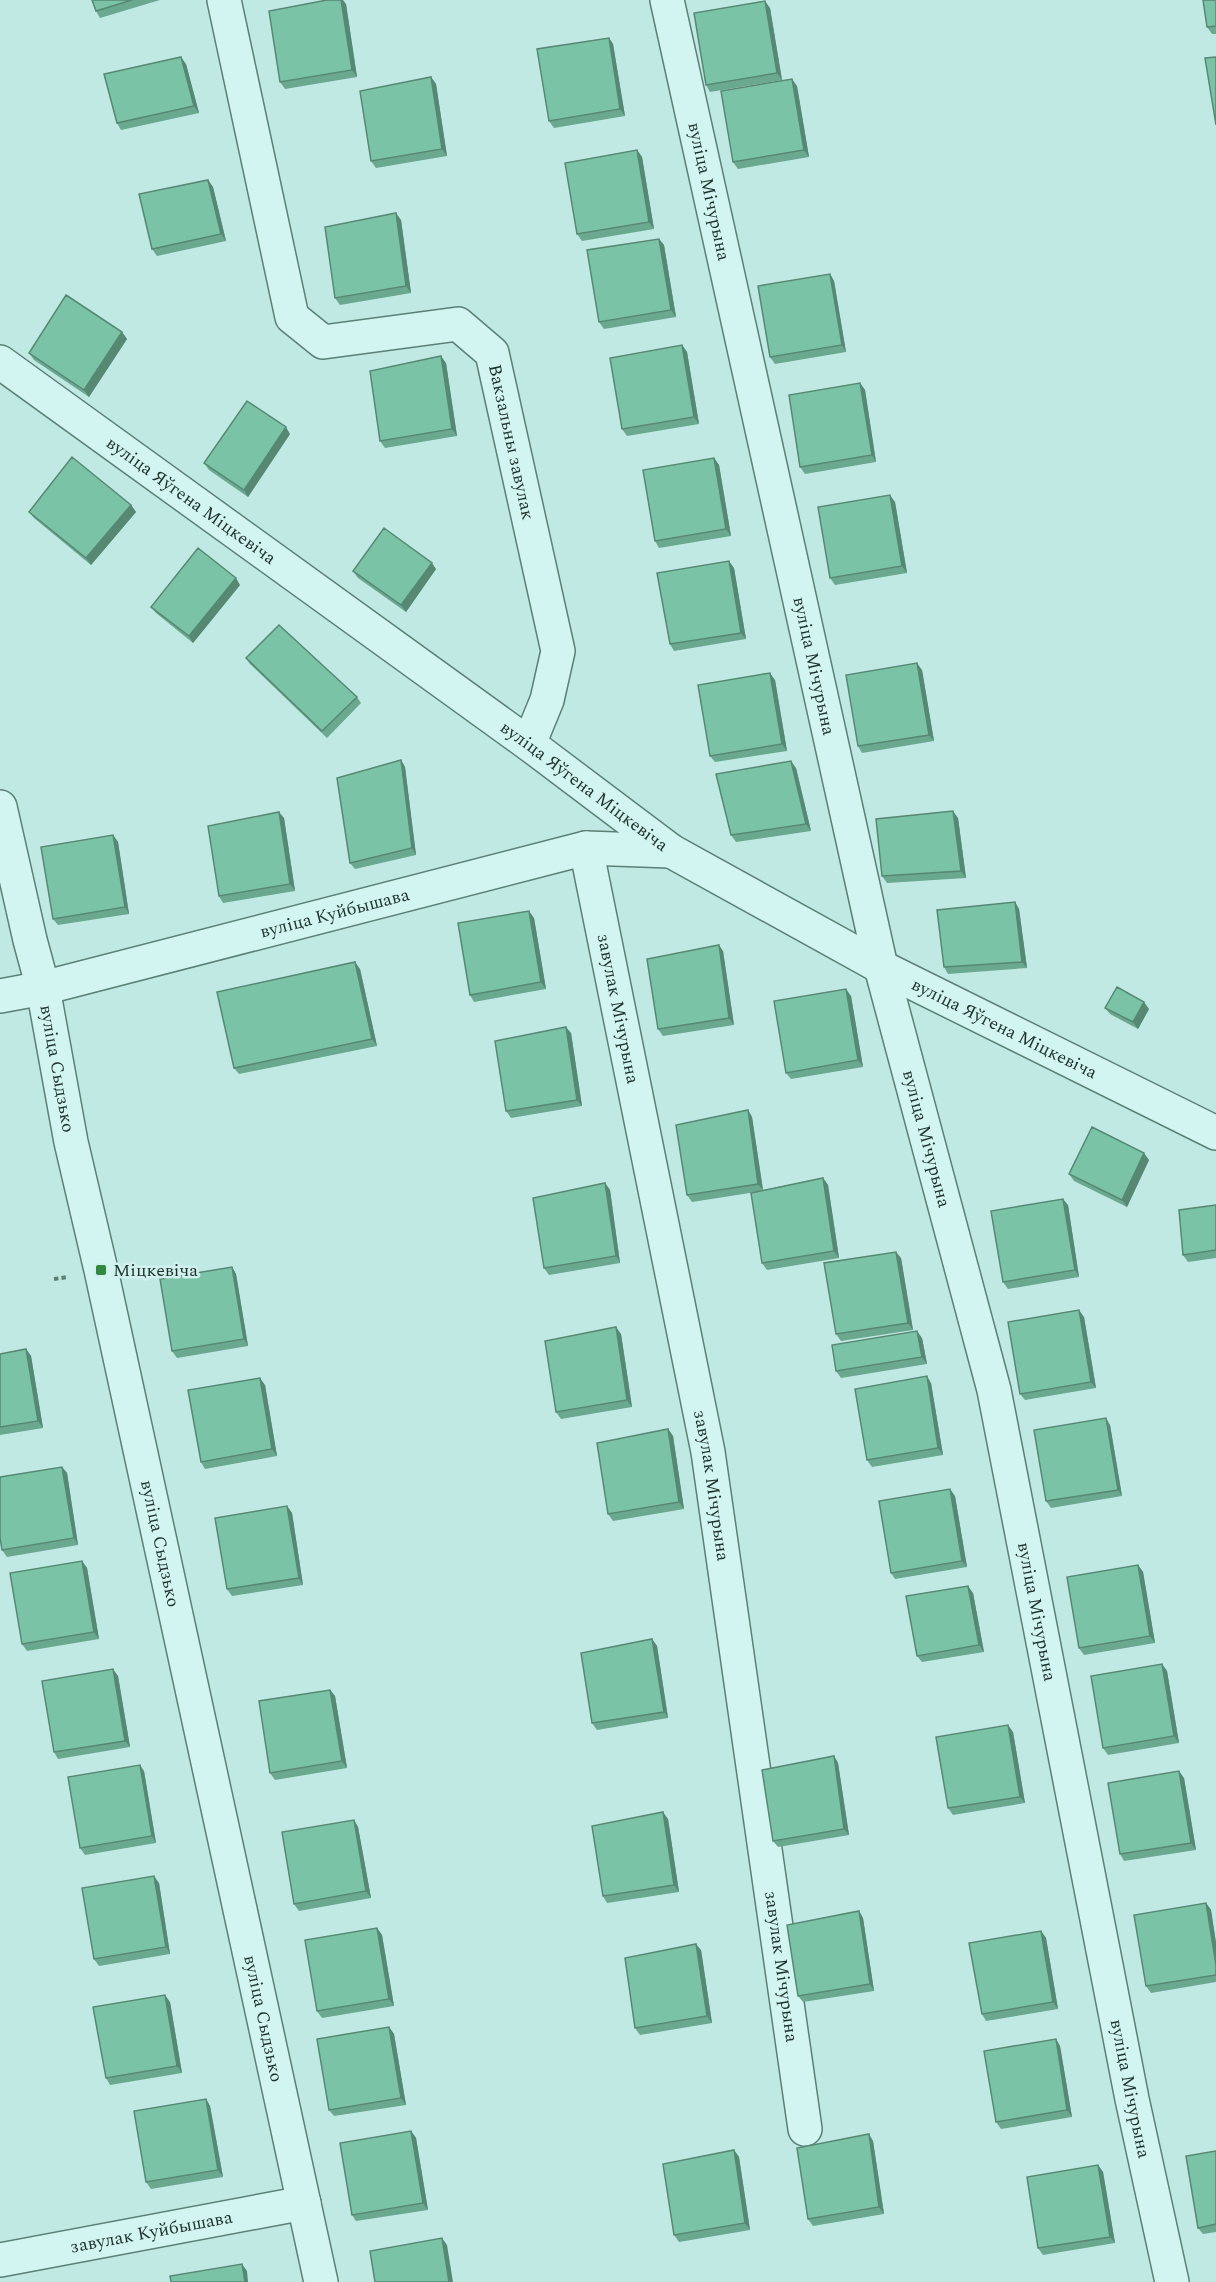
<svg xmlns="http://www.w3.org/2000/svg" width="1216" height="2282" font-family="Spectral,serif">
<rect width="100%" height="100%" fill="#c1e9e4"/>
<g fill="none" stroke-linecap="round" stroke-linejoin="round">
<!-- minor casing -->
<g stroke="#5b8075" stroke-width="36">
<g id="minor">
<path id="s1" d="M224,0L292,317L323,342L458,324L492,353L558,651L547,700L529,744"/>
<path id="s2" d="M667,0L881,967L994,1390L1132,2099L1172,2282"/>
<path id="s3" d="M0,362L529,744L671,851L881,967L1216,1133"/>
<path id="s4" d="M0,807L30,940L43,988L71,1142L101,1270L321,2282"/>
<path id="s5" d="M586,848L708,1452L805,2129"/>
<path id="s6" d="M0,996L43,988L586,848L671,851"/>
<path id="s7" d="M0,2260L304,2203"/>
</g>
</g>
<!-- path -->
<path stroke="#5b8075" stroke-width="4" stroke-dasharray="4.5 3" stroke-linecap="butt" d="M54,1279L68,1277"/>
<!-- minor -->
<use href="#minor" stroke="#d3f5f1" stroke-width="33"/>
</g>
<!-- wall -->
<path fill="#6aa88f" d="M92,0H160L100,18L96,11Z
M1216,0V34H1212L1207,27Z
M346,4L357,77L285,89L280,82Z
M770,8L782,80L710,92L706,85Z
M609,38L613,44L625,116L554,128L549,121Z
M186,64L199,113L121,130L117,123Z
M431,77L436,84L447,156L376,168L371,161Z
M797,86L809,157L738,169L733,162Z
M637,150L642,157L654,229L582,241L577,234Z
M208,180L213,187L226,241L157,256L152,249Z
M401,220L411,293L340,305L335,298Z
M659,239L664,245L676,317L604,329L599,322Z
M830,274L834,281L846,352L775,364L770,357Z
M122,332L127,339L89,397L34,360L29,353Z
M682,345L687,352L699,424L627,436L622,429Z
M446,363L457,436L385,448L380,441Z
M860,383L865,390L876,462L805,474L800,467Z
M290,434L248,497L209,470L204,463Z
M714,458L719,465L731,536L659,548L655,541Z
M895,502L907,573L835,585L830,578Z
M131,505L136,512L91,565L34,518L29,512Z
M734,568L746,639L674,651L670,644Z
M436,569L406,612L358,578L353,571Z
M240,585L193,643L156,613L151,607Z
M246,658L357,697L361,703L327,738L250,664Z
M922,670L934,741L862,753L858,746Z
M775,680L787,751L715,762L710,756Z
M401,760L405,767L416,855L355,869L350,863Z
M796,768L811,831L736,842L731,835Z
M284,818L295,891L223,903L219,896Z
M958,818L966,878L887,883L882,876Z
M113,835L118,842L129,914L58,925L53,919Z
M1015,902L1019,909L1027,968L948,974L944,967Z
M534,918L546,989L474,1002L470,995Z
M723,951L734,1025L663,1036L658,1029Z
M360,969L377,1046L239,1074L234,1068Z
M851,996L863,1067L791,1079L786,1073Z
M1105,1008L1149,1009L1138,1029L1110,1014Z
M571,1033L582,1106L511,1118L506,1111Z
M748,1110L752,1117L763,1190L823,1178L828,1185L839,1258L767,1270L762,1263L756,1192L692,1202L687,1195Z
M1149,1160L1127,1207L1074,1181L1069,1174Z
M605,1183L610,1190L620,1263L549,1275L544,1268Z
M1068,1205L1079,1277L1008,1289L1003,1282Z
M1216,1205V1258L1188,1262L1183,1255Z
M901,1258L913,1330L841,1341L836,1334Z
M232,1267L236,1274L248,1346L177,1358L172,1351Z
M1084,1317L1096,1388L1025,1400L1020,1394Z
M621,1334L632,1407L561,1419L556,1412Z
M922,1338L927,1364L841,1378L836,1371Z
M26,1349L31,1356L43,1428L0,1435V1354Z
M931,1383L943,1455L872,1467L867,1460Z
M265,1385L277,1456L205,1469L201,1462Z
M1110,1425L1122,1496L1051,1508L1046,1501Z
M668,1429L673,1436L684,1509L613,1521L608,1514Z
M62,1467L67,1473L78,1545L7,1557L2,1550Z
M955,1496L967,1567L895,1579L891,1573Z
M287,1506L292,1513L303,1585L232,1596L227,1589Z
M82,1561L87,1568L99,1639L27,1651L22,1644Z
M1138,1565L1143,1572L1155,1643L1084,1655L1079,1648Z
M973,1593L984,1652L922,1662L917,1656Z
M652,1639L657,1646L668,1718L597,1730L592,1723Z
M1162,1664L1167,1671L1179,1743L1108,1755L1103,1748Z
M118,1676L130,1747L58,1759L54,1752Z
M330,1690L335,1696L347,1768L275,1780L270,1773Z
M1013,1732L1025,1803L953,1815L948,1808Z
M834,1756L838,1763L849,1835L778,1847L773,1841Z
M144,1771L156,1843L85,1855L80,1848Z
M1184,1778L1196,1850L1124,1861L1120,1854Z
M668,1819L679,1892L607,1903L603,1896Z
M354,1820L358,1827L371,1898L299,1911L294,1904Z
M159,1883L170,1954L99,1966L94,1959Z
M1206,1903L1211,1910L1216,1943V1982L1151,1993L1146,1986Z
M859,1911L863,1918L874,1991L803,2002L798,1996Z
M377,1928L382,1935L394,2006L322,2018L317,2011Z
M1041,1931L1046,1938L1058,2009L986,2021L982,2014Z
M701,1950L712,2023L640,2035L635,2028Z
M170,2002L182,2073L110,2085L106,2078Z
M389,2027L394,2034L406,2105L334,2116L329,2110Z
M1060,2046L1072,2117L1001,2129L996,2122Z
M206,2099L210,2106L223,2177L151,2189L146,2182Z
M411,2131L416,2138L428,2210L356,2221L352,2215Z
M873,2141L884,2214L813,2226L808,2219Z
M734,2150L739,2157L750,2230L679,2242L674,2235Z
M1216,2151V2232L1203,2234L1198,2228Z
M1098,2165L1103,2172L1115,2243L1043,2255L1038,2248Z"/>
<!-- shaded-wall -->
<path fill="#568874" d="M341,0H343L346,4L357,77L352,70Z
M765,1L770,8L782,80L777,73Z
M609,38L613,44L625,116L620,109Z
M181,57L186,64L199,113L194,106Z
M431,77L436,84L447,156L442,149Z
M792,79L797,86L809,157L804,150Z
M637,150L642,157L654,229L649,222Z
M208,180L213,187L226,241L221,234Z
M396,213L401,220L411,293L406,286Z
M659,239L664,245L676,317L671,310Z
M830,274L834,281L846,352L842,345Z
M122,332L127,339L89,397L84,390Z
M682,345L687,352L699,424L694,417Z
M441,356L446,363L457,436L452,429Z
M860,383L865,390L876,462L872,455Z
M286,427L290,434L248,497L244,490Z
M714,458L719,465L731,536L726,529Z
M890,495L895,502L907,573L902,566Z
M131,505L136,512L91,565L86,558Z
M729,561L734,568L746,639L741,633Z
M432,563L436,569L406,612L401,605Z
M236,578L240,585L193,643L189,636Z
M917,663L922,670L934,741L929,735Z
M770,673L775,680L787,751L782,744Z
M401,760L405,767L416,855L412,848Z
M791,761L796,768L811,831L806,824Z
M953,811L958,818L966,878L961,871Z
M279,812L284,818L295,891L290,884Z
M113,835L118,842L129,914L125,907Z
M1015,902L1019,909L1027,968L1022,962Z
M529,911L534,918L546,989L541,982Z
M719,945L723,951L734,1025L729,1018Z
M355,962L360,969L377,1046L372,1039Z
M846,989L851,996L863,1067L858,1060Z
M1144,1002L1149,1009L1138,1029L1133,1022Z
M566,1027L571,1033L582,1106L577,1100Z
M748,1110L752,1117L763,1190L758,1184Z
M1144,1153L1149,1160L1127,1207L1122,1200Z
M823,1178L828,1185L839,1258L834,1251Z
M605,1183L610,1190L620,1263L616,1256Z
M1063,1199L1068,1205L1079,1277L1075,1270Z
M896,1252L901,1258L913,1330L908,1323Z
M232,1267L236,1274L248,1346L244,1339Z
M1079,1310L1084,1317L1096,1388L1091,1382Z
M616,1327L621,1334L632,1407L627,1400Z
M917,1331L922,1338L927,1364L922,1357Z
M26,1349L31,1356L43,1428L38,1421Z
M927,1376L931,1383L943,1455L938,1448Z
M260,1378L265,1385L277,1456L272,1449Z
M1106,1418L1110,1425L1122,1496L1118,1490Z
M668,1429L673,1436L684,1509L679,1502Z
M62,1467L67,1473L78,1545L74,1538Z
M950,1489L955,1496L967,1567L962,1561Z
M287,1506L292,1513L303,1585L299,1578Z
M82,1561L87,1568L99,1639L94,1632Z
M1138,1565L1143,1572L1155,1643L1150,1636Z
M968,1586L973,1593L984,1652L979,1645Z
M652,1639L657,1646L668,1718L664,1712Z
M1162,1664L1167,1671L1179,1743L1174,1736Z
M113,1669L118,1676L130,1747L125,1741Z
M330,1690L335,1696L347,1768L342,1761Z
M1008,1725L1013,1732L1025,1803L1020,1797Z
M834,1756L838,1763L849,1835L844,1829Z
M140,1765L144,1771L156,1843L152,1836Z
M1179,1771L1184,1778L1196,1850L1191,1843Z
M663,1812L668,1819L679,1892L674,1885Z
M354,1820L358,1827L371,1898L366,1891Z
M154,1876L159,1883L170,1954L166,1947Z
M1206,1903L1211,1910L1216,1943V1965Z
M859,1911L863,1918L874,1991L870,1984Z
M377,1928L382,1935L394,2006L389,1999Z
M1041,1931L1046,1938L1058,2009L1053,2002Z
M696,1944L701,1950L712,2023L707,2016Z
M165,1995L170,2002L182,2073L177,2066Z
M389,2027L394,2034L406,2105L401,2098Z
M1056,2039L1060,2046L1072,2117L1067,2110Z
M206,2099L210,2106L223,2177L218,2170Z
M411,2131L416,2138L428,2210L423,2203Z
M869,2134L873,2141L884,2214L879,2207Z
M734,2150L739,2157L750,2230L745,2223Z
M1098,2165L1103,2172L1115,2243L1110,2237Z
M442,2238L447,2245L453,2282H449Z
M242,2264L247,2271L248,2282H245Z"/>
<!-- building -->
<path fill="#7bc3a6" stroke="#568874" stroke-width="1.5" d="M92,0H132L96,11Z
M327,0H341L352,70L280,82L269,11Z
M1203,0H1216V26L1207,27Z
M765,1L777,73L706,85L694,13Z
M609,38L620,109L549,121L537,49Z
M181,57L194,106L117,123L104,74Z
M1216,57V125L1205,58Z
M431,77L442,149L371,161L360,91Z
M792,79L804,150L733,162L721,91Z
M637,150L649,222L577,234L565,163Z
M208,180L221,234L152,249L139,194Z
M396,213L406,286L335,298L325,227Z
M659,239L671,310L599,322L587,250Z
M830,274L842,345L770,357L758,286Z
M66,295L122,332L84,390L29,353Z
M682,345L694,417L622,429L610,358Z
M441,356L452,429L380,441L370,371Z
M860,383L872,455L800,467L789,395Z
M247,401L286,427L244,490L204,463Z
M72,457L131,505L86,558L29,512Z
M714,458L726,529L655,541L643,470Z
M890,495L902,566L830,578L818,507Z
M384,528L432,563L401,605L353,571Z
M198,548L236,578L189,636L151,607Z
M729,561L741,633L670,644L657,573Z
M279,625L357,697L322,731L246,658Z
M917,663L929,735L858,746L846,675Z
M770,673L782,744L710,756L698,685Z
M401,760L412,848L350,863L337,778Z
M791,761L806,824L731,835L716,774Z
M953,811L961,871L882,876L876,819Z
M279,812L290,884L219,896L208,826Z
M113,835L125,907L53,919L41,847Z
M1015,902L1022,962L944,967L937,910Z
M529,911L541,982L470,995L458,923Z
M719,945L729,1018L658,1029L647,959Z
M355,962L372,1039L234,1068L217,992Z
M1117,987L1144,1002L1133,1022L1105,1008Z
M846,989L858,1060L786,1073L774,1001Z
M566,1027L577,1100L506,1111L495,1041Z
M748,1110L758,1184L687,1195L676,1125Z
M1092,1127L1144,1153L1122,1200L1069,1174Z
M823,1178L834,1251L762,1263L751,1193Z
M605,1183L616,1256L544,1268L533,1198Z
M1063,1199L1075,1270L1003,1282L991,1211Z
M1216,1205V1250L1183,1255L1179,1210Z
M896,1252L908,1323L836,1334L824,1263Z
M232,1267L244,1339L172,1351L160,1279Z
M1079,1310L1091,1382L1020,1394L1008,1322Z
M616,1327L627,1400L556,1412L545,1341Z
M917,1331L922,1357L836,1371L832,1345Z
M26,1349L38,1421L0,1427V1354Z
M927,1376L938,1448L867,1460L855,1389Z
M260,1378L272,1449L201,1462L188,1390Z
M1106,1418L1118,1490L1046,1501L1034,1430Z
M668,1429L679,1502L608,1514L597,1443Z
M62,1467L74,1538L2,1550L0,1538V1477Z
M950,1489L962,1561L891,1573L879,1501Z
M287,1506L299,1578L227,1589L215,1518Z
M82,1561L94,1632L22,1644L10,1573Z
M1138,1565L1150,1636L1079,1648L1067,1577Z
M968,1586L979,1645L917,1656L906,1596Z
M652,1639L664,1712L592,1723L581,1653Z
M1162,1664L1174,1736L1103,1748L1091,1676Z
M113,1669L125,1741L54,1752L42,1681Z
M330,1690L342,1761L270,1773L259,1701Z
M1008,1725L1020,1797L948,1808L936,1737Z
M834,1756L844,1829L773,1841L762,1770Z
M140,1765L152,1836L80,1848L68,1777Z
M1179,1771L1191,1843L1120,1854L1108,1783Z
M663,1812L674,1885L603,1896L592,1826Z
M354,1820L366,1891L294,1904L282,1832Z
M154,1876L166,1947L94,1959L82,1888Z
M1206,1903L1216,1965V1975L1146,1986L1134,1915Z
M859,1911L870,1984L798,1996L787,1925Z
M377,1928L389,1999L317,2011L305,1940Z
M1041,1931L1053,2002L982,2014L969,1943Z
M696,1944L707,2016L635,2028L625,1958Z
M165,1995L177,2066L106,2078L93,2007Z
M389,2027L401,2098L329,2110L317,2039Z
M1056,2039L1067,2110L996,2122L984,2051Z
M206,2099L218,2170L146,2182L134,2111Z
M411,2131L423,2203L352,2215L340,2143Z
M869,2134L879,2207L808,2219L797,2148Z
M734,2150L745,2223L674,2235L663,2164Z
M1216,2151V2224L1198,2228L1186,2156Z
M1098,2165L1110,2237L1038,2248L1027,2177Z
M442,2238L449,2282H375L370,2251Z
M242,2264L245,2282H171L170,2276Z"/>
<!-- markers -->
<rect fill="#318940" stroke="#d0f1ed" stroke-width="2" x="95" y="1264" width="12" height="12" rx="3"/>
<g text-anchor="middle" stroke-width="5" stroke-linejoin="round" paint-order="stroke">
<!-- street labels -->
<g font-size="18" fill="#1d322b" stroke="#d0f1ed">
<text dy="6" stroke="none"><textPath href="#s2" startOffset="196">вуліца Мічурына</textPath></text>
<text dy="6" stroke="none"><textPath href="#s1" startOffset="636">Вакзальны завулак</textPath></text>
<text dy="6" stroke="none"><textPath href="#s3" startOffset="236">вуліца Яўгена Міцкевіча</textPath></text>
<text dy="6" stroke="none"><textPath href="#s2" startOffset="682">вуліца Мічурына</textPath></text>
<text dy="6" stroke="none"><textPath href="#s3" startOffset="722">вуліца Яўгена Міцкевіча</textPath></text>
<text dy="6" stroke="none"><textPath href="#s6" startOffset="345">вуліца Куйбышава</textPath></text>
<text dy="6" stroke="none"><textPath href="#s5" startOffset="164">завулак Мічурына</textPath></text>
<text dy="6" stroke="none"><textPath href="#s3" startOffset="1208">вуліца Яўгена Міцкевіча</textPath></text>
<text dy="6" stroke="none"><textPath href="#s4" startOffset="268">вуліца Сыдзько</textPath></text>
<text dy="6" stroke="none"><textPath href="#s2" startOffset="1168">вуліца Мічурына</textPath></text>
<text dy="6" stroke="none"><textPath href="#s5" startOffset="650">завулак Мічурына</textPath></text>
<text dy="6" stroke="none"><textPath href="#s4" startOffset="754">вуліца Сыдзько</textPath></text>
<text dy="6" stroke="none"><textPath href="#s2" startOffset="1654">вуліца Мічурына</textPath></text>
<text dy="6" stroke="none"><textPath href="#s5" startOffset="1136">завулак Мічурына</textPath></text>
<text dy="6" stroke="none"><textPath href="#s4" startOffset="1240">вуліца Сыдзько</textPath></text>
<text dy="6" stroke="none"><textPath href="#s2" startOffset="2140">вуліца Мічурына</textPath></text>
<text dy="6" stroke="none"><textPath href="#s7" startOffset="154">завулак Куйбышава</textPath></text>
</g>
<!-- poi labels -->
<g font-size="18" fill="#1d322b" stroke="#d0f1ed" text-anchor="start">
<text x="113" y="1276">Міцкевіча</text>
</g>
</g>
</svg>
